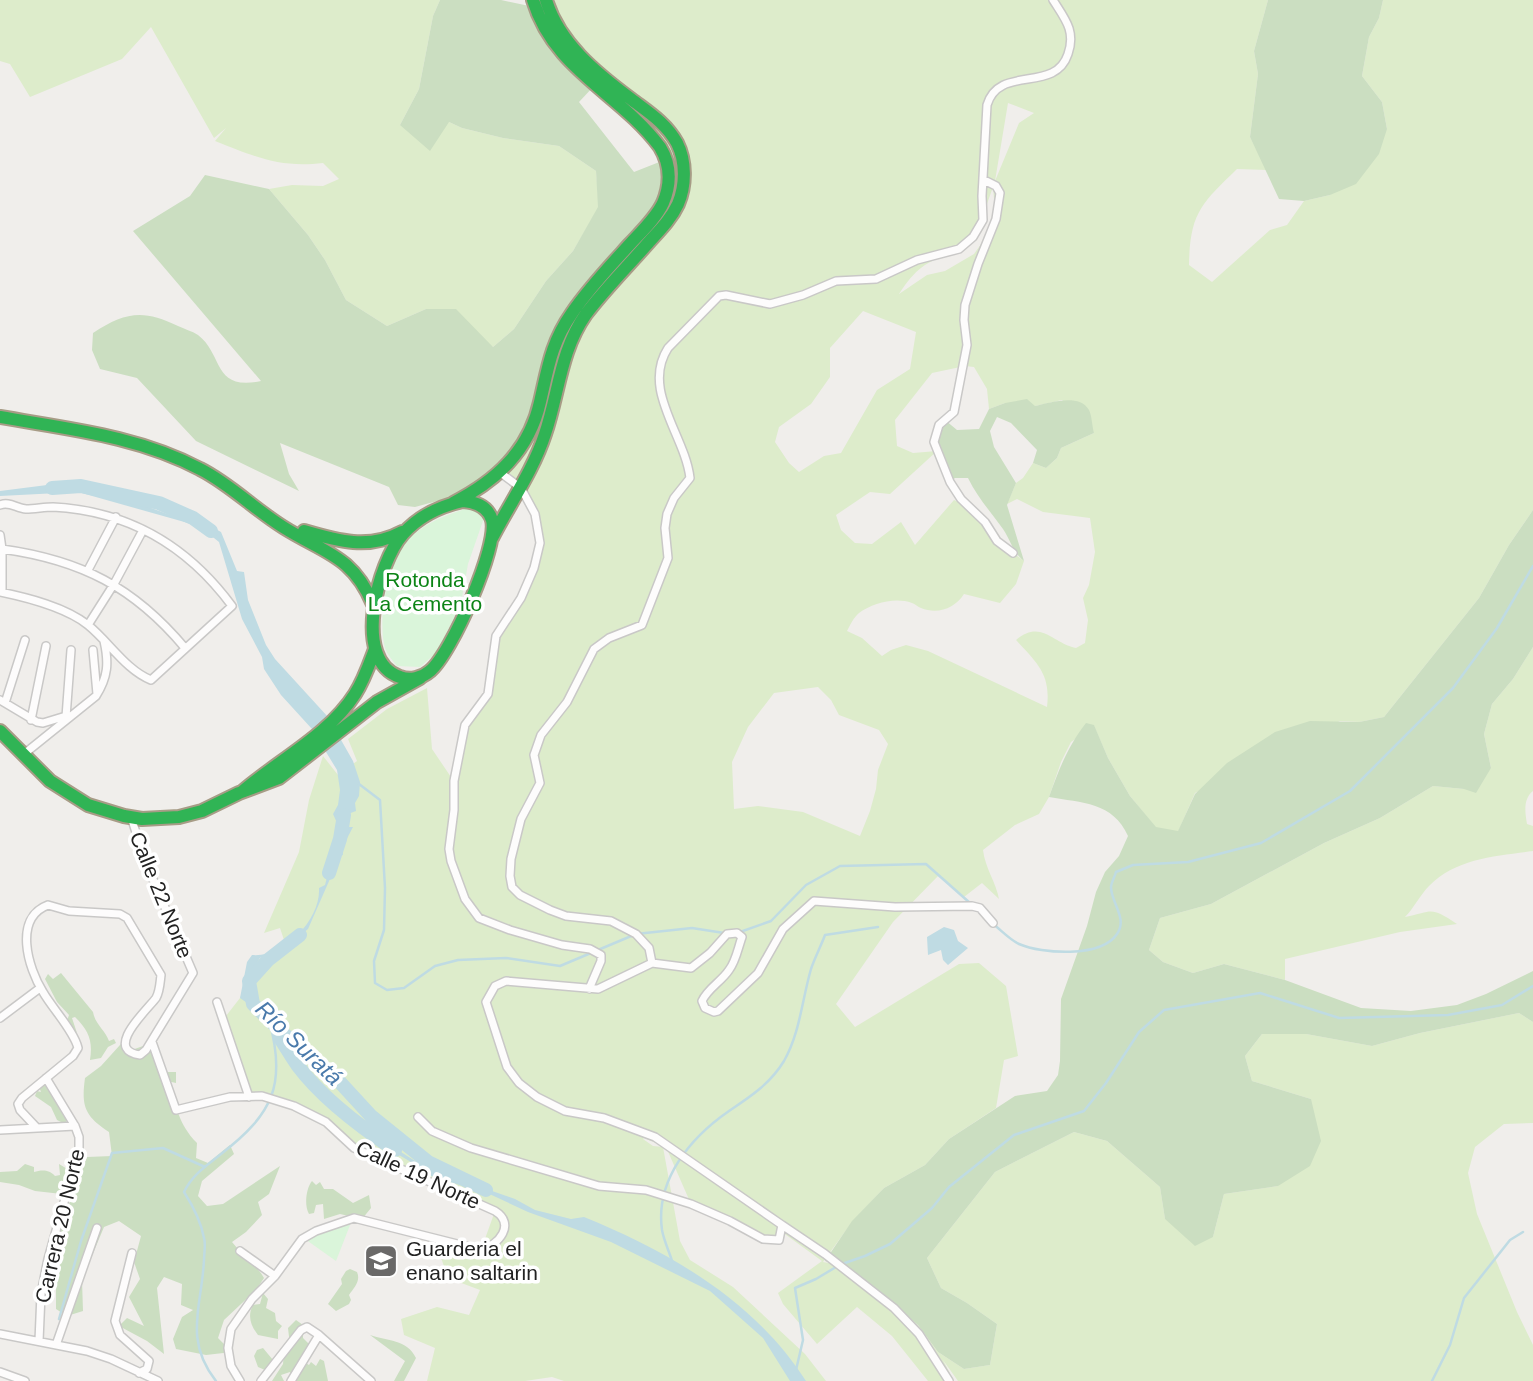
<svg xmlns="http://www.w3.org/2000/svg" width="1533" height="1381" font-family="Helvetica,sans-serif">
<rect width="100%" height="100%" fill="#f0eeeb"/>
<!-- grass -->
<path fill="#ddeccb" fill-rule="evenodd" d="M0,0H440L433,16L419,89L400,125L449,122L462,128L503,138L559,146L596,171L599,207L573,251L546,281L514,329L493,347L426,309L387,326L346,300L325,260L308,235L269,189L292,185L323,186L339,179L323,163C279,168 256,157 215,141L226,128L214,138L151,27L122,59L30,97L10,64L0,61Z
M533,0H1268L1254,51L1258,74L1250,137L1267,170L1237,169C1201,204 1190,213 1189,265L1212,282L1270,230L1287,225L1304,201L1330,195L1387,129L1382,102L1362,76L1369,37L1379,18L1383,0H1533V510L1509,545L1479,598L1384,717L1359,722L1340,721L1195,793L1178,832L1156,828L1130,796L1108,758L1094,726L1071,742L1061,762L1049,797L1039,814L1015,825L983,850C985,868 996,882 999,899L982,883L964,897L939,875L893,922L836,1004L855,1027L959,964L979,963L1006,986L1018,1056L1004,1060L996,1108L949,1139L925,1165L884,1188L852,1222L823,1262L840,1265L895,1306L918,1325L938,1352L964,1369L990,1365L997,1324L967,1303L941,1288L927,1258L995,1172L1074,1132L1107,1141L1160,1187L1165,1219L1213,1237L1224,1194L1278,1186L1311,1099L1252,1081L1245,1056L1262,1034H1306L1372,1046L1420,1033L1519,1013L1533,1022V1123L1504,1124L1475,1147L1468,1173L1477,1214L1517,1312L1533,1345V1381H958L943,1360L954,1381H928L892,1336L857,1307L817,1344L783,1304L778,1293L822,1261L782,1232L779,1241L764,1239L691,1204L666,1147L644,1138L643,1139L653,1146L663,1147L680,1241L690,1260L733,1287L805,1354L826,1381H564L552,1377L525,1381H427L435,1348L404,1335L401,1319L437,1307L469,1315L480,1290L448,1278L435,1240L481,1250L495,1211L354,1148L316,1116L251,1095L238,1067L226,1016L240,998L257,961L284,940L280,928L264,933L299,852L309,800L323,756L338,775L357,761L348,739L387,709L427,688L432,749L453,780L463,732L492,682V645L524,598L540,533L521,488L502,474L545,371L667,159ZM1008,103L1034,113L1019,123L995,181ZM993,187L996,223L974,254L945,271L927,275L899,294C919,263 932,259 966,249L983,215ZM863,311L916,332L910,369L877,390L841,453L824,456L799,472L789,463L775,442L779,427L811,404L830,377V348ZM965,366L974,367L987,389L989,409L1005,403L1035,406L1062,400L1094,433L1061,448L1057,458L1046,468L1033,463L1023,478L1016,483L1007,504L1017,499L1043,512L1090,518L1095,552L1089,585L1083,598L1088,620L1085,643L1076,648C1052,643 1041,619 1016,640C1037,663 1051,674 1047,707L928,651L906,645L891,650L882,656L862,638L847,631C850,625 854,617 859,613C873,603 895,597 912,603C915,604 918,607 921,608C938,615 955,608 964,594L1000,603L1016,584L1024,561L997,541L970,507L954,500L915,545L901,522L872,544L855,543L841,530L836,515L870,492L890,494L937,451L913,453L897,446L895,420L932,373ZM818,687L831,700L839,715L879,730L888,744L878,770L876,789L870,811L860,836L803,812L758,806L734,809L732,762L748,727L774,693Z
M1533,647V791C1523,799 1525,812 1527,824L1533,826V851C1497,856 1456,858 1429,886C1420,895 1414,908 1405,917C1434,911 1430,906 1457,924L1400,932L1285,959V980L1224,964L1193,973L1163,962L1149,950L1160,918L1211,904L1324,843L1380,818L1433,786L1464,789L1491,768L1484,734L1492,704L1513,679Z"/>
<!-- forest -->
<path fill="#cbdec1" d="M440,0H501L534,7L594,86L579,102L634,172L667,159L666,199L560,330L524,446L463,494L415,507L398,505L389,487L280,443L289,474L299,491L196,441L137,378L100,369L92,350L93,333C125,312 143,309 178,326C184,329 192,331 198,335C224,355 212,391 261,381L133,231L190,196L205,175L269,189L308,235L325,260L346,300L387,326L426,309H456L493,347L514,329L546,281L573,251L598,207L596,171L559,146L503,138L462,128L449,122L430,151L400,125L419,89L433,16Z
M1268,0H1383L1379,18L1369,37L1362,76L1382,102L1387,129L1379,154L1356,184L1330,195L1304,201L1279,199L1250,137L1258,74L1254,51Z
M1027,399L1035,406C1050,403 1079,393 1089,410C1092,416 1092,426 1094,433L1061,448L1057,458L1046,468L1033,463L1037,450L1011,423L997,417L990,431L994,447L1016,483L1007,505L1024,561C1012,551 1011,541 1003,529C991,512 977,497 968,478H955L950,482L934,442L945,420L957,430L979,429L989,409L1005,403Z
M1533,510V647L1513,679L1492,704L1484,734L1491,768L1476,793L1464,789L1433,786L1380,818L1324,843L1211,904L1160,918L1149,950L1163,962L1193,973L1224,964L1285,980L1361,1008L1411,1011L1457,1005L1486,994L1533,971V1022L1519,1013L1420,1033L1372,1046L1306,1034H1262L1245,1056L1252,1081L1311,1099L1321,1141L1310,1166L1278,1186L1224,1194L1213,1237L1195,1246L1165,1219L1160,1187L1107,1141L1074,1132L995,1172L927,1258L941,1288L967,1303L997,1324L990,1365L964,1369L938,1352L918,1325L895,1306L840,1265L825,1261L852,1221L884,1188L925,1165L949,1139L1015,1096L1047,1091L1058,1075L1060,1061L1061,999L1087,926L1096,892L1105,872L1119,856L1128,836C1113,802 1082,803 1049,797C1059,769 1068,746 1086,723L1094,725L1108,758L1130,796L1156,827L1178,831L1195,794L1227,763L1275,732L1310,721L1359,722L1384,717L1479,598L1509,545Z
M61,973L93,1012C95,1024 105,1030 109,1041L114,1039L116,1043L108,1047L101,1058L90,1060C93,1041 89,1031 75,1017L72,1018L77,1033L67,1021L69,1015L57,1002L45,979L48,974L53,979Z
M129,1035V1051L143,1046L160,1054L162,1072H176V1083L167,1081C177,1106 178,1124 197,1143L196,1158L208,1163L230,1145L234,1154L202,1181L198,1196L207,1206L223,1204L280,1166L269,1194L258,1202L262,1215L246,1232L232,1242C242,1255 256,1264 264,1278L256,1290L224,1320L218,1338L232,1352L206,1355L176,1349L173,1339L182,1317L193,1310L181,1305L182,1284L164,1277L157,1288L164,1354L147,1341L119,1326L127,1318L144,1326L129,1297L140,1279L134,1262L141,1236L119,1221L104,1227L82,1280L83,1311L67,1316L56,1309V1261L61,1225L87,1157L112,1156L109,1132C85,1116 81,1107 85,1078L101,1066Z
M43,1083L51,1087L63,1108L61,1111L68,1118L65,1124L57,1120L51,1107L35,1096L37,1091L41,1092L39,1087Z
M25,1164L34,1167V1172C41,1170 49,1169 55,1176L60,1175L59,1164L69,1170V1173L64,1183L66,1190L62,1194L35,1191L19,1185L0,1182V1172L17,1171Z
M312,1181L316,1185L320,1182L324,1189H333L353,1203L369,1195L371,1208L362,1219L340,1214L324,1219L323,1204L316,1205L314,1213L309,1214C304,1206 306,1188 312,1181Z
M350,1269L357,1272C361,1281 354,1288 349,1295L351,1300L349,1304L336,1311L328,1304L342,1284L341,1279L346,1271Z
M263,1293L268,1299L266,1308L275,1313L276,1321L282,1326L278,1331V1339L258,1335C251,1326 247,1316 253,1305L260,1304Z
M296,1320L303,1325V1338L309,1344L308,1350L299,1359L309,1365L311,1362L316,1366L320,1359L324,1361L328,1381H293L290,1372L281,1375L284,1381H272L283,1364L284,1352L290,1345L288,1328Z
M370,1335C387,1341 407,1339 416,1358L404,1381H394L405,1361Z
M263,1348L273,1360L272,1366L265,1370L258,1367L254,1356L257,1350Z"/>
<!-- park -->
<path fill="#daf5da" d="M465,509L481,512L484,518L468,564L461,603L437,652L420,667L397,666C393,661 387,654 385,648C377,620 388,561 408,540C423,524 445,515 465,509Z
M352,1220L336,1261L305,1239L328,1225Z"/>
<!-- water -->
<path fill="#bfdbe3" d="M55,484L143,505L173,516L203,522L221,532L237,571L244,572L248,600L266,645L275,659L328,717L353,761L360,782L359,796L355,803L356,811L348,814L346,827H353L342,848L343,855L340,856L308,929L285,948L260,958C243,983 245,991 261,1014C266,1021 269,1026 275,1032L281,1031L289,1035L292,1044L325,1071L393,1147L412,1159L429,1169L515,1199L535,1210L571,1219L584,1217C670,1252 755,1301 806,1381H790L763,1338L710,1291L611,1242L528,1212L483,1191L438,1179L411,1167V1162L382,1145L380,1136L373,1126L322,1070L286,1042L279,1041L250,1005L240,998L247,962L252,955C284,958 321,919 319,888L325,885L332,858L339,853L338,847L342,834L333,814L338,805L340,790L337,770L312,729L281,695L264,669L262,657L242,619L219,542L204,530L188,523L78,492L0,496V491Z
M944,927L954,930L958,941L968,948L948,965L943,960L941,950L928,955L927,937Z"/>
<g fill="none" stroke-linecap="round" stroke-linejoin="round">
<!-- stream -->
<path stroke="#bfdbe3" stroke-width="2.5" d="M359,784L380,800L385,888L384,930L374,961L375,983L387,990L404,988L435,966L458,960L506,958L560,966L636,934L692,928L724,933
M993,924C1001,930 1010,940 1019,944C1042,954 1101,958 1117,934C1128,918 1111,903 1111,887C1111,883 1115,876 1116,872L1133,865L1188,862L1261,843L1350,791L1453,688L1497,628L1533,566
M740,932L771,921L806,885L840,866L926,864L970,903
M672,1261C669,1251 664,1241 662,1230C655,1180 690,1138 729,1111C750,1097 770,1084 784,1061C800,1033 802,1000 811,969C815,957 821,946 825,935L878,927
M842,1264L865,1256L890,1244L932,1208L949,1187L1014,1135L1084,1111L1106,1083L1139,1032L1164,1010L1260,993L1339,1018L1448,1015L1502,1005L1533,986
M59,1319L81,1241L112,1153L163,1148L205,1167
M796,1370L803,1340L795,1288L816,1279L836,1267
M216,1381C183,1339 202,1306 204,1260C204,1253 206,1244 204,1238C201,1222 193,1206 184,1192C192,1175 206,1166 221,1154C273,1114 287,1084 269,1020
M1432,1381L1450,1345L1464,1298L1510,1240L1523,1232"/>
<!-- river -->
<path stroke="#bfdbe3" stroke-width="14" d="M52,488L81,486L159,503L193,518L211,531
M329,873L340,839L344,815
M300,935L268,960L249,981L253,1004L284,1034L337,1079L371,1116L428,1162L486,1190
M280,1038C286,1047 292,1058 298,1066C322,1098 362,1128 395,1150"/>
<!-- street casing -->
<g stroke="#c9c8c7" stroke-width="10">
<path id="street" d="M984,180L996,186L1000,193L996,219L978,264L965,305L964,320L967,345L954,412L939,425L934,442L950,482L961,499L985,522L997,541L1013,553
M502,474L521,488L535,514L540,543L534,568L521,598L496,636L488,694L465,725L454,781V810L449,849L451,861L465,899L479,918L510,930L562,945L590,949L601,955V961L589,989
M0,505C9,501 16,508 26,509C35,509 44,507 53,507C129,511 187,545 232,606L151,680C126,670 109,642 88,625C65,607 29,598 0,592
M0,535L2,549V592
M2,549C81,560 134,587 185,648
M88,570L116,517
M88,625L114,584L143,530
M93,650L97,694
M0,700L37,722L43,723L66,716
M5,703L25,640
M66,717L71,650
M31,720L46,646
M24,754L96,696C108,677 109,663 104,641
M652,963L691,968L710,953L727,934L737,933L742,937C738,948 736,961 729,970C721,982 708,988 702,1001L705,1008L714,1012L718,1011L758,973L783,929L814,901L895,907L972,906L980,908L993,923
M217,1002L249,1097
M0,1018L40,988
M152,1042L176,1110L230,1097L262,1096L294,1106L326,1122L354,1148L495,1211C516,1224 499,1245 481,1250L354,1218L316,1231L302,1239L275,1276L252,1299L231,1329L228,1348L231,1366L240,1381
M418,1117L432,1131L471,1148L599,1186L646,1190L691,1204L730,1221L763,1239L779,1240L782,1225L655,1137L604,1118L565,1111L537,1097L519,1083L507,1067L486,1002L495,986L506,981L598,989L652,963L649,948L636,934L611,921L566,916L550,910L520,895L512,887L510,876L511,859L521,819L540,783L534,755L541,735L567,702L594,649L609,638L642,625L668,558L665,528L667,514L674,498L690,478C685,435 641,390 668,348L719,296L726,295L770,304L803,295L836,281L876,279L917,260L959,249L973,237L983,220L982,196L987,105C999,64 1055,94 1068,54C1076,31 1065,19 1053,0
M36,1127L20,1110L18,1104L22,1098L73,1056L78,1048C74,1031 52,1008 43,992C28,968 13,918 48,905L69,911L120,914L127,918L161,975C160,982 160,991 156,998C149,1008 102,1050 140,1055L146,1050L193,973L146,863L131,817
M0,1130L75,1126
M782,1225L825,1254L894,1308L919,1334L949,1381
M240,1251L275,1276
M132,1253L115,1321L120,1335L149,1361L147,1369L139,1373
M0,1334L87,1351L111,1359L158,1381
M39,1341L41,1294L48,1259L79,1149V1137L75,1126L46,1078
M56,1345L97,1228
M0,1372L25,1381
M261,1381L301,1330L307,1327L319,1335L371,1381
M291,1381L319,1335"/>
</g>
<!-- fast casing -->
<g stroke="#a79c86" stroke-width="16">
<path id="fast" d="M0,417C68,429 138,436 200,469C230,484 254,509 283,527C324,553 352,555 373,604
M463,501C476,502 488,507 492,520C499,546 451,654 430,671C422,678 410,681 400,677C351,661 378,562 403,534C419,516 440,506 463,501Z
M453,503C496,481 529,451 540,402C548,368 551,343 572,313C589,288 610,266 630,244C641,232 656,218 663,203C671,184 671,165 660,147C620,93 554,70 533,0
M304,531C338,541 369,550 402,532
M492,538C510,503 533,471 545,434C559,393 560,351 586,314C605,289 628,266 649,242C660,230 671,219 678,204C686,185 686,161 677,143C666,123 648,112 631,99C596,73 559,43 546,0
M0,731L50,781L88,805L124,816L142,819L179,817L202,811L239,793L279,778L377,702L420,678
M243,791C279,760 329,735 355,694C364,680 369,665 375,649"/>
</g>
<!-- street -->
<use href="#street" stroke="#fdfcfc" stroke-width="7"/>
<!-- fast -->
<use href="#fast" stroke="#30b455" stroke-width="12"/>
</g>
<!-- icons -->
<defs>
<g id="school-square" transform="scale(1.75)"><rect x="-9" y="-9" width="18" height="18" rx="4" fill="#6a6968" stroke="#fff"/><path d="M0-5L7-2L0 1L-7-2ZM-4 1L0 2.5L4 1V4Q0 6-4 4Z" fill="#fff"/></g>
</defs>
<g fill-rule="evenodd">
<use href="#school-square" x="381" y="1261"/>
</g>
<g text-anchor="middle" stroke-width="7" stroke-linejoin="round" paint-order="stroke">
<!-- park labels -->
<g font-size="21" fill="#0c8416" stroke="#fff">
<text x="425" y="587">Rotonda<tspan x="425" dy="24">La Cemento</tspan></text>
</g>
<!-- street labels -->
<g font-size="21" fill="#222" stroke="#fff">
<text transform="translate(161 895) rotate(68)" y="7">Calle 22 Norte</text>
<text transform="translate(418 1175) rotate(25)" y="7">Calle 19 Norte</text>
<text transform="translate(60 1226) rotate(-77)" y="7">Carrera 20 Norte</text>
</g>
<!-- poi labels -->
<g font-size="21" fill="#222" stroke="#fff" text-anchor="start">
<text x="406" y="1256">Guarderia el<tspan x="406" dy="24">enano saltarin</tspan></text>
</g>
<!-- water labels -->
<g font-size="23" font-style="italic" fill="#4a7aab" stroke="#fff">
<text transform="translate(299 1043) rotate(44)" y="8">Río Suratá</text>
</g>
</g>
</svg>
